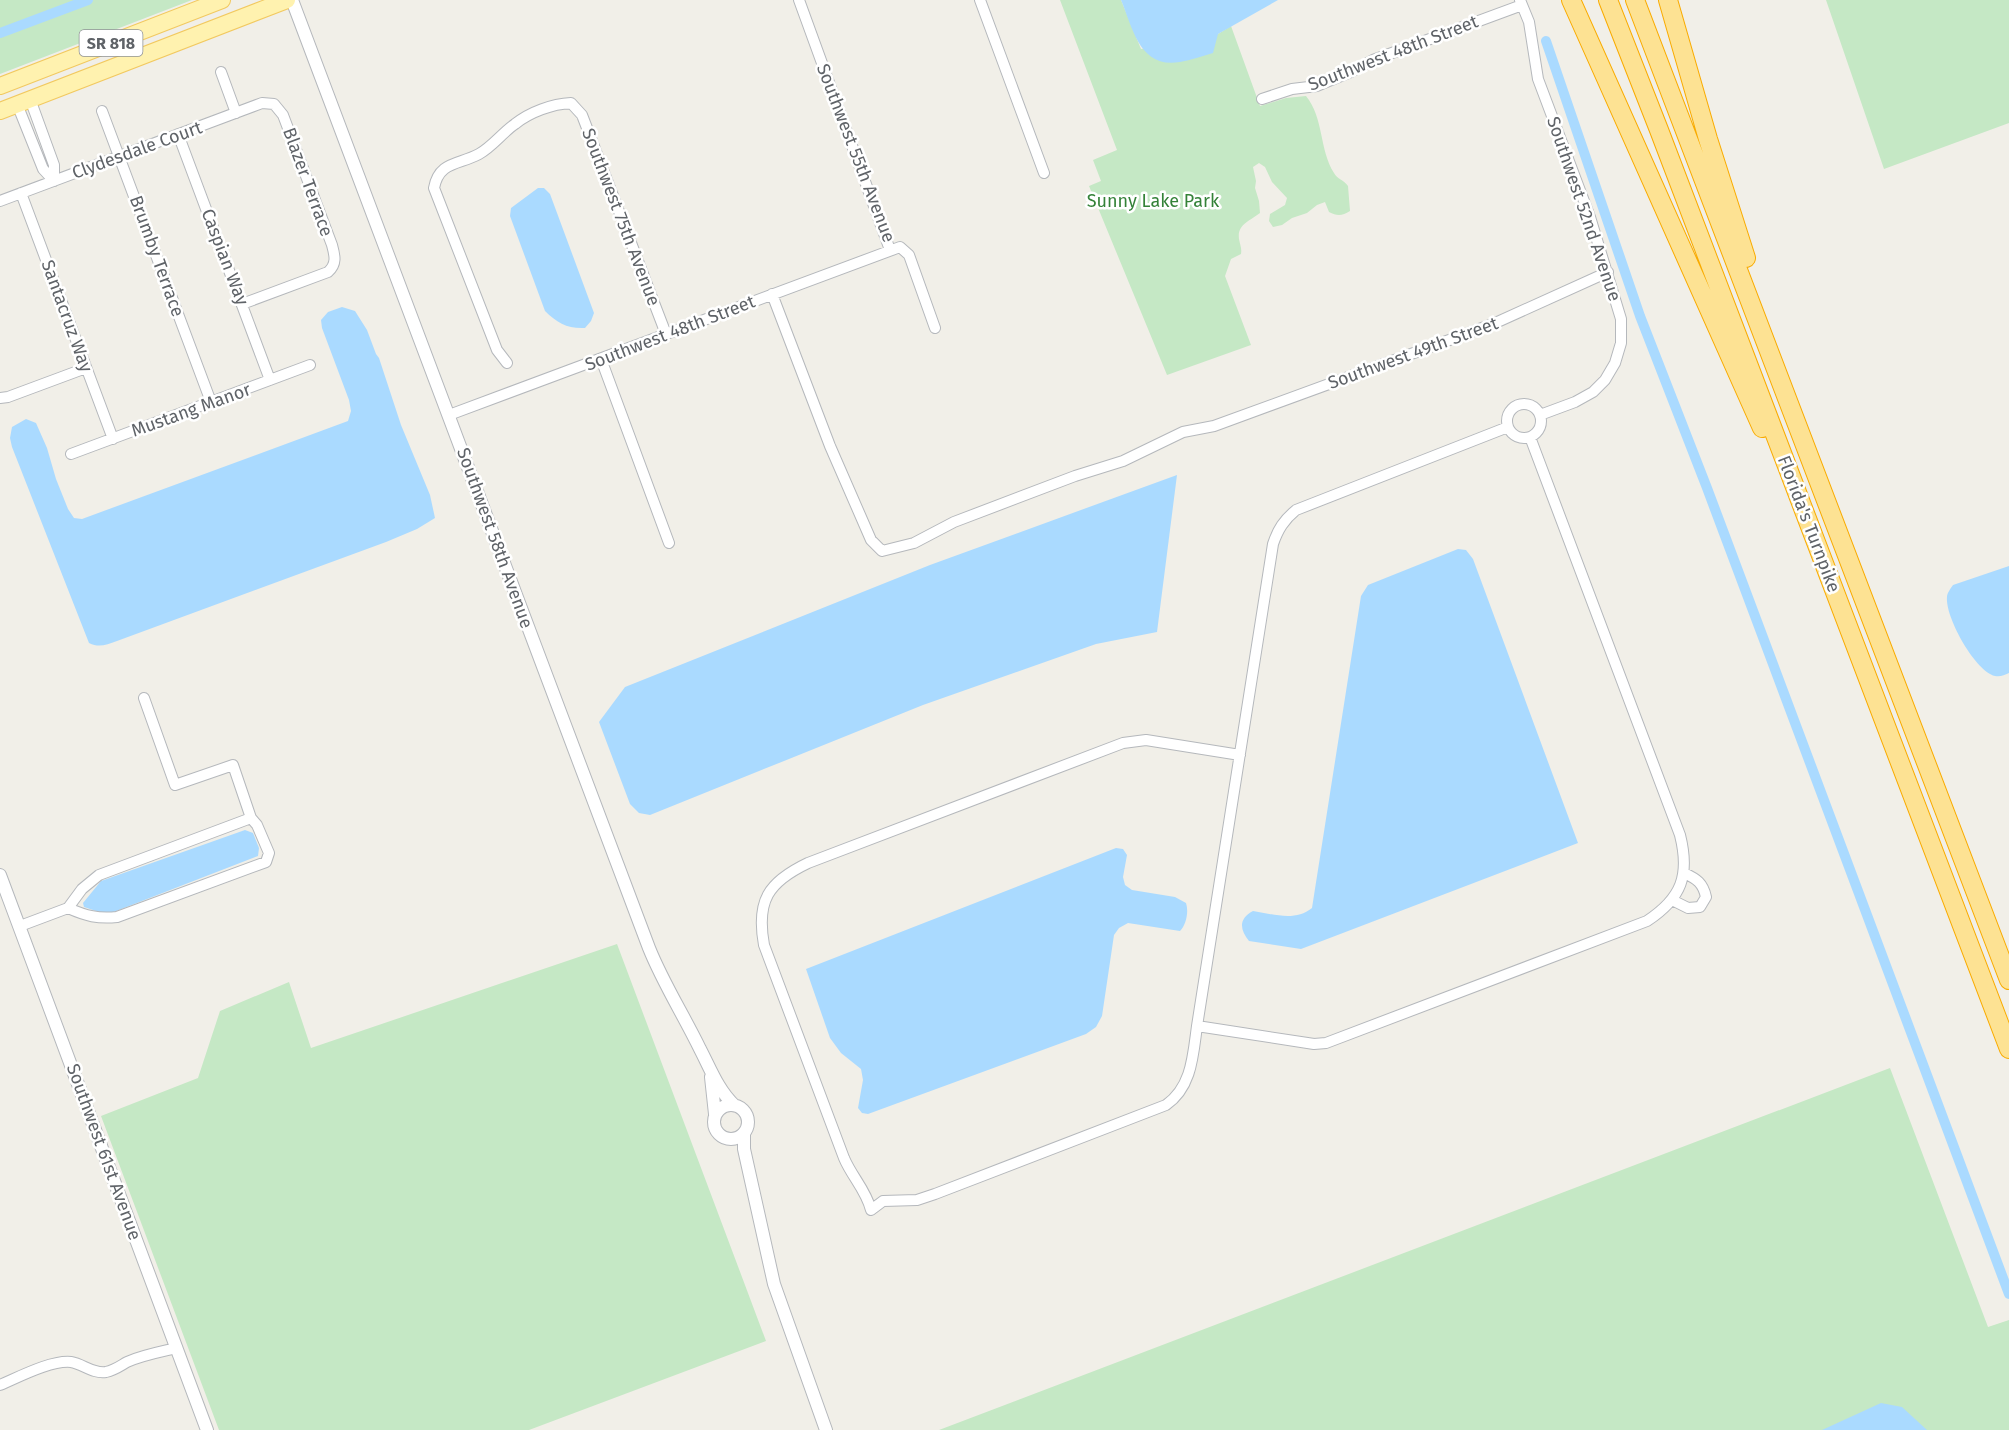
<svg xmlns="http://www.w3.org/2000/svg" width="2009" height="1430" font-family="'Fira Sans',sans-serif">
<rect width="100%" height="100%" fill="#f1efe8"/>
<!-- green -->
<path fill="#c5e8c5" d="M0,0H192L0,74Z
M1060,0H1121L1141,49L1218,34L1231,26L1260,106L1286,98L1306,96C1324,118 1319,149 1334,173C1337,179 1344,180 1348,186L1350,211C1342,216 1337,216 1329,212L1325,202L1317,205L1307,213L1292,218L1282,225L1273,227L1269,221L1270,214L1285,205L1287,198L1272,182L1265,167L1259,163L1253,167L1256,181L1255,188L1259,201L1260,213C1250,221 1237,224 1239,239C1240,245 1242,248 1241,254L1231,259L1225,276L1251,345L1167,375L1089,186L1101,181L1093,160L1117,150Z
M1826,0H2009V123L1884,169Z
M617,944L766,1341L529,1430H219L101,1116L198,1078L220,1011L289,982L311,1048Z
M1890,1068L1988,1327L2009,1320V1430H939Z"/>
<!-- water -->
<path fill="#aadaff" d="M1121,0H1278L1218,34L1213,53C1202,56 1191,60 1180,62C1140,69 1133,29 1121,0Z
M538,188H544L550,194L594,313L591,321L585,328C568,329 557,323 545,311L510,216L511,208Z
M342,307L355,311L367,330L376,354L379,358L401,425L430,495L435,518L417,529L386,542L117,641C106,645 99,648 89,643L12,447L10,438L12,427L26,419L36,423L47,448L56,479L68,509L74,518L82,519L348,421L351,411L349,400L322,328L321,320L328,312Z
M1177,475L1157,632L1096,644L923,705L650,815L639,813L630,804L599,722L625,687L930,565Z
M1458,549L1466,550L1473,559L1578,843L1301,949L1249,941C1240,930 1238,919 1253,911C1273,914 1295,922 1312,908L1361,596L1368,585Z
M2009,566V673C2004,675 2001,677 1995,676C1975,671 1945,617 1947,597C1947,593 1951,588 1953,585Z
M245,830L253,833L259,848L258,856L111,913H102L84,907L83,903L101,881Z
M1116,848L1123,849L1127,855L1123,877L1125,885L1132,890L1175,897L1186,903C1189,912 1186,925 1180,931L1128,923L1119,928L1114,935L1102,1016L1096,1027L1086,1034L868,1114L862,1113L858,1108L863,1080L861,1069L841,1053L830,1038L806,969Z
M1881,1403L1902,1407L1927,1430H1822Z"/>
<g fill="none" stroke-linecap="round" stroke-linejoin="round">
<!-- canal -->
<path stroke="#aadaff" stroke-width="10" d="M0,33L88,0
M1546,41L1640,316L1707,488L2009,1294"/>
<!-- minor casing -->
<g stroke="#b5b8bc" stroke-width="12">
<path id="minor" d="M799,0L890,250
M980,0L1044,173
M1520,0L1529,22L1538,79L1590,217L1621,319V343L1615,363L1605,380L1593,392L1575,402L1540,415
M221,72L236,113
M30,99L54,165V181
M1262,99L1292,89L1317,86L1351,72L1373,60L1522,5
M17,104L43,169L54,181
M102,111L211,402
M178,134L270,380
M21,193L113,439
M0,201L262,103L274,104L283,115L332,245C335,256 337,264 328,272L242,304
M772,294L830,446L871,540L882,551L914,543L954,522L1075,476L1123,461L1183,432L1214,426L1493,324L1608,272
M601,359L669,543
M507,363L497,350L434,188C439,161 459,165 479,154C493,146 502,133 515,124C530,112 552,104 571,103L582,115L666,334
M0,398L8,397L86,368
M1507 421a17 17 0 1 1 34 0a17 17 0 1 1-34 0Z
M449,415L900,247L909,255L935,328
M71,454L310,365
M1240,755L1146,740L1123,743L808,863C768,882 756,901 764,945L844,1158C852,1177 866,1190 871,1210L883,1201L917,1200L935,1194L1166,1105C1192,1087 1193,1055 1197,1026L1273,544C1278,529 1284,520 1296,510L1508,427
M1672,900L1688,908L1700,907L1706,897C1703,883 1697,879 1684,873
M68,908C86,916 98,919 117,917L266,862L269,853L257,825L251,818L233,765L175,785L144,698
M20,926L68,908L82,889L99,875L251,818
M1197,1026L1314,1044L1326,1043L1647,921C1682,898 1690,875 1680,835L1530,437
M0,1385C19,1377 51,1360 71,1362C83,1364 93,1374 106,1372C115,1370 120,1366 127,1362C143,1355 160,1352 177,1348"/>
</g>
<!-- tertiary casing -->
<g stroke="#b5b8bc" stroke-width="14">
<path id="tertiary" d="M292,0L649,948C663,983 683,1014 700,1049C710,1068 718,1090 734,1105
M0,875L207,1430
M711,1077L715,1114
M714 1122a17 17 0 1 1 34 0a17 17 0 1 1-34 0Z
M744,1133V1149L774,1284L826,1430"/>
</g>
<!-- primary casing -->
<g stroke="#f2c960" stroke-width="18">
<path id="primary" d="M0,86L222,0
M0,111L287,0"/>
</g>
<!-- motorway casing -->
<g stroke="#f9ab00" stroke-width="20">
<path id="motorway" d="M1571,0L1762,428
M1608,0L1659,130L2009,1049
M1635,0L2009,980
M1668,0L1708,139L1746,258"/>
</g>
<!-- minor -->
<use href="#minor" stroke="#fff" stroke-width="10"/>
<!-- tertiary -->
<use href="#tertiary" stroke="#fff" stroke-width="12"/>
<!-- primary -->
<use href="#primary" stroke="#fff2af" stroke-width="16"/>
<!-- motorway -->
<use href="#motorway" stroke="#fde293" stroke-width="18"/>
</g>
<g text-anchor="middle" stroke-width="5" stroke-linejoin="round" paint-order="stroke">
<!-- shield labels -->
<rect fill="#fff" stroke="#8f9295" stroke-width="1.5" x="79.5" y="30" width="63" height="26" rx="4.5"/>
<g font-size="16" font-weight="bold" fill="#5f6368">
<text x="111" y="49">SR 818</text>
</g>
<!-- street labels -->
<g font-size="18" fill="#5f6368" stroke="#fff">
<text transform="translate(1393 53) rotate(-21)" y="6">Southwest 48th Street</text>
<text transform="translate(137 150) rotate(-20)" y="6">Clydesdale Court</text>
<text transform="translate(856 153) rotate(69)" y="6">Southwest 55th Avenue</text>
<text transform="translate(308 182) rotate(70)" y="6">Blazer Terrace</text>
<text transform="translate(1584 209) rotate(71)" y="6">Southwest 52nd Avenue</text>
<text transform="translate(621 217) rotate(69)" y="6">Southwest 75th Avenue</text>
<text transform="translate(157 256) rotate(70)" y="6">Brumby Terrace</text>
<text transform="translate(225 257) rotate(69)" y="6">Caspian Way</text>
<text transform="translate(67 316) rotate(70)" y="6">Santacruz Way</text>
<text transform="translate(670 333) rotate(-21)" y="6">Southwest 48th Street</text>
<text transform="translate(1413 353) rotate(-20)" y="6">Southwest 49th Street</text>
<text transform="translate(191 410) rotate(-20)" y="6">Mustang Manor</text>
<text transform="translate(1809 524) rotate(69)" y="6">Florida's Turnpike</text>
<text transform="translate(495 538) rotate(70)" y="6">Southwest 58th Avenue</text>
<text transform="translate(104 1152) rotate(70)" y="6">Southwest 61st Avenue</text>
</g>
<!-- park labels -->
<g font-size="18" fill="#348238" stroke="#fff">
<text x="1153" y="207">Sunny Lake Park</text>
</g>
</g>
</svg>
